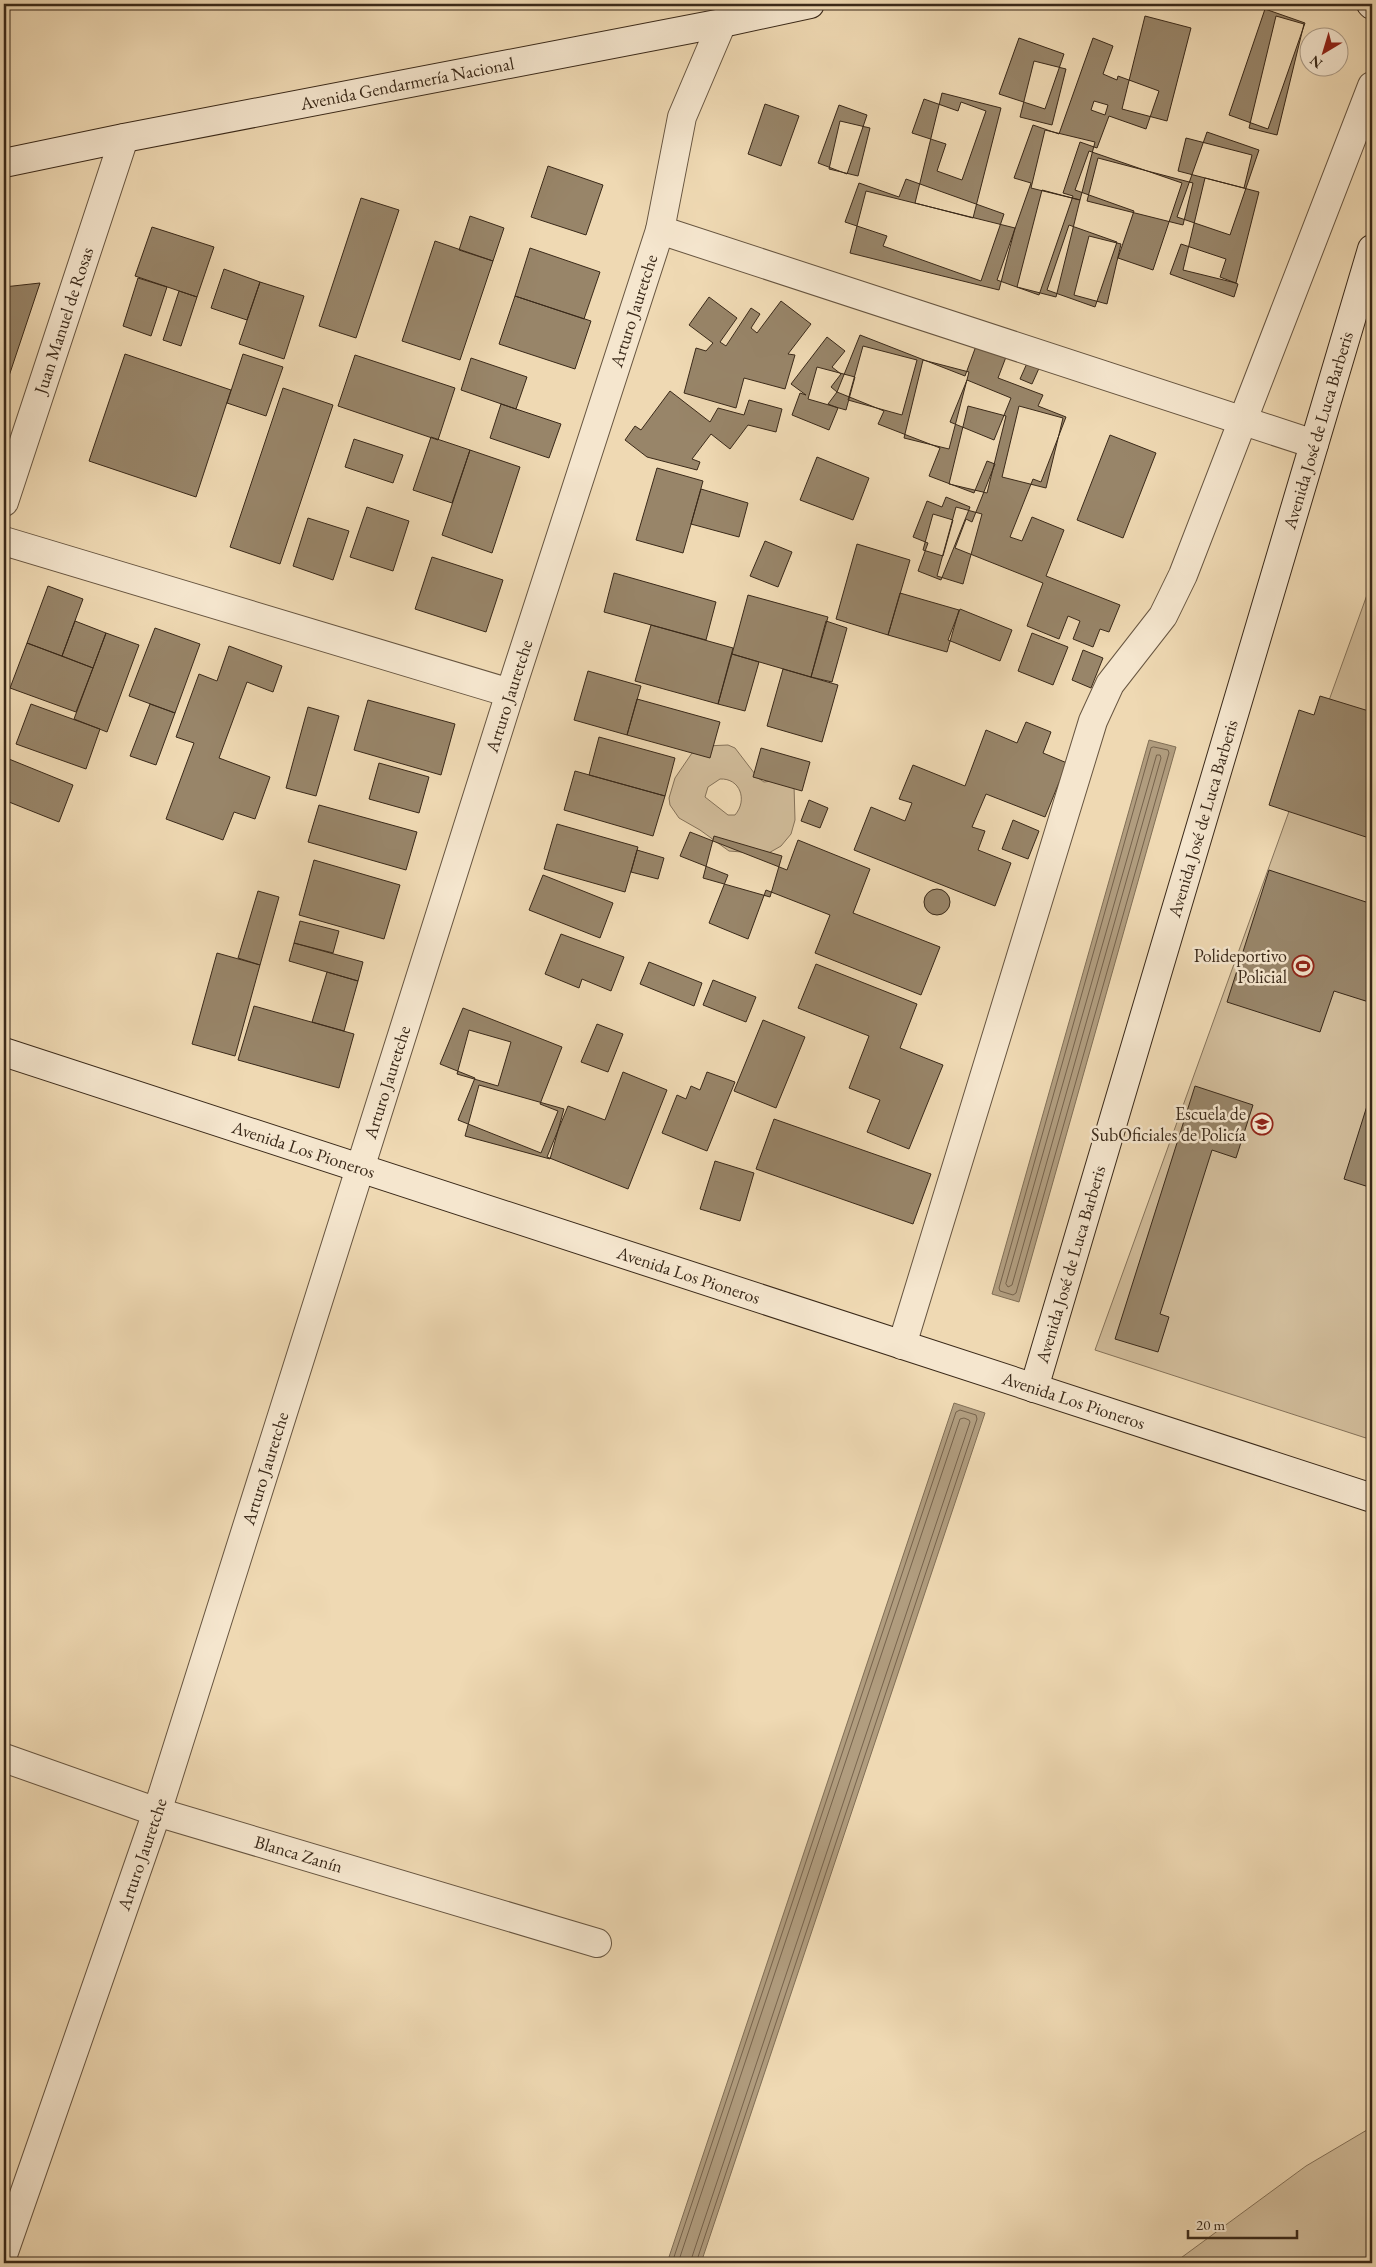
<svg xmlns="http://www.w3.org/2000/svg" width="1376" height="2267" font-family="'EB Garamond',serif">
<rect width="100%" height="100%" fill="#efd9b3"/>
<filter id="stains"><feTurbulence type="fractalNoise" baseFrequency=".004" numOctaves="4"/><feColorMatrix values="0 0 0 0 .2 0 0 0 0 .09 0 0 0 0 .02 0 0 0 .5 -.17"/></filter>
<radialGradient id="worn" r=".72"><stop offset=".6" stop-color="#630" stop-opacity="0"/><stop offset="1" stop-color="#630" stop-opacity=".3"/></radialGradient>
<!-- green -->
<path fill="#d0bb99" stroke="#857259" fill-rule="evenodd" d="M1372,581V1440L1095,1350Z
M728,745L735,748L758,778L764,782L779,780L794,785L795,820L791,834L781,846L767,854L729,851L700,830L679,818L670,805L669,798L675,778L692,753L705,746ZM720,779C740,778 748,800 735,815H728L705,797L708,787Z
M1372,2127V2263H1174L1306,2166Z"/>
<!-- water -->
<path fill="#b19d7f" stroke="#816f56" d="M1149,740L1176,747L1019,1302L992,1294Z
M954,1403L985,1413L701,2263H667Z"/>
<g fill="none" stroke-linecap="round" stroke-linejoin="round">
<!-- shore -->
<path stroke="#76634c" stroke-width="1" d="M1154,747L1168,750L1169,753L1016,1293L1013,1295L1000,1291L999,1288L1151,748Z
M1157,755H1160L1161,758L1012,1285L1008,1287L1006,1284Z
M672,2263L956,1412L960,1410L976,1415L977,1419L696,2263
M678,2263L960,1419L964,1418L969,1420L970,1422L690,2263"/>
</g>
<!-- building -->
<path fill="#988569" stroke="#3a2919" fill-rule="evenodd" d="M1265,9L1305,23L1268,129L1229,115Z
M1145,16L1191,28L1167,121L1122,109Z
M1276,16L1304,24L1277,135L1249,128Z
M1019,38L1064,54L1045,109L999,94Z
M1093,38L1113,46L1103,74L1117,80L1118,76L1159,91L1146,129L1109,116L1097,148L1080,142L1063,193L1073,196L1039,295L997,280L1031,183L1014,178L1033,125L1059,134ZM1094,101L1108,105L1105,115L1091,110Z
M1034,61L1066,69L1052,125L1020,117Z
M942,93L1001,108L973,218L915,203Z
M924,99L958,111L961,102L986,111L962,180L937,171L946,144L912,133Z
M765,104L799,116L781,166L748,154Z
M839,105L867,115L847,174L818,163Z
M840,121L870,128L858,176L829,169Z
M1045,130L1095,142L1080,200L1031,188Z
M1207,132L1259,150L1230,235L1177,217Z
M1186,138L1252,155L1244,188L1178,171Z
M1089,151L1182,183L1153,270L1118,258L1134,211L1075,190Z
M1098,158L1193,183L1183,225L1087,201Z
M548,166L603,185L586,235L531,217Z
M1205,178L1259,192L1236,283L1183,270Z
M906,179L1004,214L981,281L883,246L887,236L845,222L859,183L899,197Z
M1042,190L1080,200L1056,297L1017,287Z
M866,191L1015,228L999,290L850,253Z
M361,198L399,210L356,338L319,326Z
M470,216L504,228L493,261L459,250Z
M1069,225L1117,242L1095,307L1047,290Z
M152,227L214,247L197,297L135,276Z
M1089,236L1121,244L1107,304L1074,295Z
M435,241L493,261L460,360L402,341Z
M1181,244L1226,259L1220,277L1238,284L1234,297L1170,274Z
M530,248L600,272L584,319L515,296Z
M224,269L260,282L247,320L211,308Z
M138,278L167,287L151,336L123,326Z
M260,282L304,296L284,359L239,344Z
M40,283L4,391V287Z
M179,291L197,297L181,346L163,340Z
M515,296L591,321L575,369L499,344Z
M709,297L737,318L720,342L726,346L751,308L760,314L751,328L757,333L781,301L811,324L788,354L795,355L785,389L744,378L736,408L684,393L696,348L706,351L713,343L689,325Z
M860,335L965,376L976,346L1006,357L998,378L1043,395L1038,406L1066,417L1041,482L1033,479L1010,537L1022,541L1032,517L1064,530L1046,576L1120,605L1109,632L1100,629L1093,647L1073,639L1080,621L1068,616L1059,639L1027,626L1043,583L955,548L966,519L972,522L995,464L987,461L974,493L929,476L940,448L878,424L884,411L837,392ZM967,380L1011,398L994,440L950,422Z
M827,337L845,351L832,367L841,374L831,387L837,392L828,404L838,408L829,430L792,415L800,393L806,395L791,384Z
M863,346L917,360L902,415L848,400Z
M125,354L231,390L196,497L89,461Z
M243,354L283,367L266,416L227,403Z
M355,355L455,388L438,440L338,406Z
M471,358L527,377L516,409L461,390Z
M923,360L969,372L949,449L904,438Z
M1028,361L1040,366L1032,384L1020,379Z
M817,367L855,377L846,410L808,399Z
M283,388L333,405L280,564L230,547Z
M670,391L710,422L718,408L744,415L749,400L782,409L776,432L748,425L730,449L711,434L692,459L700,462L697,470L647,457L625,440L635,426L641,430Z
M501,404L561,424L549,458L490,438Z
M968,406L1006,416L987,493L949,484Z
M1019,406L1063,418L1046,488L1002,477Z
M1110,435L1156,453L1123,538L1077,520Z
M431,437L470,450L452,503L413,490Z
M354,439L403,455L393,483L345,467Z
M470,450L520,467L492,553L442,535Z
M817,457L869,478L853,520L800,500Z
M657,468L703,481L683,553L636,540Z
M701,489L748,503L739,537L691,524Z
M946,497L970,507L941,580L918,571L928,543L913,537L927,501L942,507Z
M367,507L409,521L393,571L350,557Z
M956,507L982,514L963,584L937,576Z
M933,514L953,520L943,556L923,550Z
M308,518L349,531L333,580L293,566Z
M765,541L792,552L778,587L750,576Z
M857,544L910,560L888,635L836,619Z
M432,557L503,580L486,632L415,609Z
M614,573L716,602L706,640L604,612Z
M48,586L83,599L62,656L27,643Z
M900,593L959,610L947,652L888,635Z
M748,595L828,617L811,677L732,654Z
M960,609L1012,630L1000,661L948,640Z
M75,621L106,633L93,668L62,656Z
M826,621L847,628L832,682L811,677Z
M651,625L733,648L718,704L635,681Z
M155,628L200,644L175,713L129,696Z
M106,633L139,645L107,732L74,719Z
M1032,633L1068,647L1053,685L1018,671Z
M27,643L93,668L76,712L10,688Z
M229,646L282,666L273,692L247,682L219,758L270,777L255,819L234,812L223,840L166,819L194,743L176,737L199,674L217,681Z
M1083,650L1103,658L1091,688L1072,680Z
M732,654L759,662L745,711L718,704Z
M783,669L838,685L822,742L767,726Z
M588,671L641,686L627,735L574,720Z
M1320,696L1372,712V839L1269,805L1299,710L1314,715Z
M637,699L720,722L710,758L627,735Z
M368,700L455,724L441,775L354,750Z
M31,704L100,729L86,769L16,744Z
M150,704L175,713L156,765L130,756Z
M308,707L339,716L316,796L286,788Z
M1026,722L1051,732L1043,753L1067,763L1045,817L986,794L972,827L985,831L978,850L1011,863L995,906L854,850L871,807L905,821L912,803L899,799L913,765L965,786L986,730L1017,743Z
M599,737L675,758L665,796L589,775Z
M761,748L810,762L802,791L753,777Z
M4,757L73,785L59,822L4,800Z
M379,763L429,777L419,813L369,799Z
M575,771L665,796L653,836L564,810Z
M809,800L828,808L820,828L801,821Z
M319,805L417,832L406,870L308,842Z
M1013,820L1039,831L1028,859L1002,849Z
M557,824L638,847L625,892L544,869Z
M690,832L787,870L798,840L870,869L853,913L940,947L921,995L815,953L830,915L766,890L748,939L709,923L728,875L680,856Z
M714,836L782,856L770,897L703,878Z
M637,850L664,858L658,879L631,872Z
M314,860L400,885L384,939L299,915Z
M1269,870L1372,904V1003L1334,991L1320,1032L1227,1002Z
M543,875L613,903L600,938L529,910Z
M924 902a13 13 0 1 1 26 0a13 13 0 1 1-26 0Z
M258,891L279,897L260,965L238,958Z
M300,921L339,931L333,953L294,943Z
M561,934L624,957L611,991L582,979L579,988L545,974Z
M294,943L363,962L358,981L289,961Z
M217,953L260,965L235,1056L192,1044Z
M649,962L702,983L694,1006L640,984Z
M816,964L917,1004L900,1048L943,1065L909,1149L867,1132L880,1100L849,1088L869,1036L798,1008Z
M327,972L358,981L344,1031L312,1022Z
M713,980L756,997L746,1022L703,1005Z
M254,1006L354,1034L339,1088L238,1060Z
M463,1008L562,1047L540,1104L558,1111L541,1153L458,1120L475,1078L440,1064Z
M763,1020L805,1037L776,1108L734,1091Z
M597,1024L623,1034L608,1072L581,1062Z
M469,1030L511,1042L498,1086L457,1074Z
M623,1072L667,1090L628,1189L547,1157L568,1106L605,1120Z
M707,1072L735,1082L707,1151L662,1133L677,1095L686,1099L691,1086L700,1090Z
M479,1085L564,1109L550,1159L465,1136Z
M1195,1086L1253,1105L1236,1158L1212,1150L1160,1314L1169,1317L1158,1352L1115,1339Z
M1372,1090V1188L1344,1179Z
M774,1119L931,1174L913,1224L756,1169Z
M715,1161L754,1173L740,1221L700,1209Z"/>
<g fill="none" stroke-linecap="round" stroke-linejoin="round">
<!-- street casing -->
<g stroke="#675540" stroke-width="30">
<g id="street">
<path d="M660,230L1314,444"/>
<path id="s1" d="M4,502L124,138"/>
<path d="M4,541L510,693"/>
<path d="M902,1345L1093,721L1110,684L1163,616L1183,575L1372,86"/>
<path id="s2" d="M4,1758L157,1812L597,1943"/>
<path id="s3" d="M4,2252L157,1812L510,693L660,230L682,117L722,23"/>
</g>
</g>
<!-- secondary casing -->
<g stroke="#3a2919" stroke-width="30">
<g id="secondary">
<path d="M1371,4L1372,5"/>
<path id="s4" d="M4,163L124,138L722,23L810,4"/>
<path id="s5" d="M4,1052L1372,1498"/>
<path id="s6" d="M1034,1388L1372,249"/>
</g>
</g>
<!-- street -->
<use href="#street" stroke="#f5e6ce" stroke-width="28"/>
<!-- secondary -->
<use href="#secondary" stroke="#f5e6ce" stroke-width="28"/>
</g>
<!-- icons -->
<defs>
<g id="stadium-ring" transform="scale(1.125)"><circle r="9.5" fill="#f5e6ce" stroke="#8f2418" stroke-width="1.5"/><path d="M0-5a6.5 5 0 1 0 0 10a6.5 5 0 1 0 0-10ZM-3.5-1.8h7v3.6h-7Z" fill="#8f2418"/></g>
<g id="school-ring" transform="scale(1.125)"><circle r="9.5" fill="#f5e6ce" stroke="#8f2418" stroke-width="1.5"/><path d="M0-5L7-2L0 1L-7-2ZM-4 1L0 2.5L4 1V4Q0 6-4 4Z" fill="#8f2418"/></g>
</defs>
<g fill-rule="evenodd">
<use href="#stadium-ring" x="1303" y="966"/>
<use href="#school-ring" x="1262" y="1124"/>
</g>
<g text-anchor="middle" stroke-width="5" stroke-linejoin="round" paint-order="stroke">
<!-- street labels -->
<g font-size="18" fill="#3a2919" stroke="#f5e6ce">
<text dy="6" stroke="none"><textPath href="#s4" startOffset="411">Avenida Gendarmería Nacional</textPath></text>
<text dy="6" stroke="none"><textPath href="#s3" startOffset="2041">Arturo Jauretche</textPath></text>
<text dy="6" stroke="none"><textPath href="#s1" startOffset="191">Juan Manuel de Rosas</textPath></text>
<text dy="6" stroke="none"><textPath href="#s6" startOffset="999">Avenida José de Luca Barberis</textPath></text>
<text dy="6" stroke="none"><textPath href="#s3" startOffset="1636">Arturo Jauretche</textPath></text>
<text dy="6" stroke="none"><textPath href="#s6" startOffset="594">Avenida José de Luca Barberis</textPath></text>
<text dy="6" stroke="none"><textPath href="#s3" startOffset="1231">Arturo Jauretche</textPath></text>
<text dy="6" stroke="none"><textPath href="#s5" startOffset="315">Avenida Los Pioneros</textPath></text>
<text dy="6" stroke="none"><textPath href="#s6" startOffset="129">Avenida José de Luca Barberis</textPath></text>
<text dy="6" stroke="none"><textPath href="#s5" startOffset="720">Avenida Los Pioneros</textPath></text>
<text dy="6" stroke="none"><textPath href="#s5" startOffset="1125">Avenida Los Pioneros</textPath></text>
<text dy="6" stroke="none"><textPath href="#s3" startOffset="826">Arturo Jauretche</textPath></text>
<text dy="6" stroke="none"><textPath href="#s3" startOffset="421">Arturo Jauretche</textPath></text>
<text dy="6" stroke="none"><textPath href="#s2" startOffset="310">Blanca Zanín</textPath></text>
</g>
<!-- poi labels -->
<g font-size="18" fill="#3a2919" stroke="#f5e6ce" text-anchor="end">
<text x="1287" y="962">Polideportivo<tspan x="1287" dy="21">Policial</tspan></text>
<text x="1246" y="1120">Escuela de<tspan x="1246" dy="21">SubOficiales de Policía</tspan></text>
</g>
</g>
<!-- margin -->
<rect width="1376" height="2267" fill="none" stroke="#efd9b3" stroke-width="20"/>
<rect x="5" y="5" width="1366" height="2257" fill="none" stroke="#3a2919" stroke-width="2.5"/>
<rect x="10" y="10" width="1356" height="2247" fill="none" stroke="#3a2919"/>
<!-- north arrow -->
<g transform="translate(1324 52) rotate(218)"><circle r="24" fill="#f5e6ce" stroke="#aa9a86"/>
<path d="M0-4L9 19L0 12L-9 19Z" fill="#8f2418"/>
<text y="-8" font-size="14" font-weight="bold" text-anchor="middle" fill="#3a2919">N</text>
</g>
<!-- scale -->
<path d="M1188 2230v8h109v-8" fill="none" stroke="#3a2919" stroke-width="2.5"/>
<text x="1196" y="2230" font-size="15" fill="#3a2919" stroke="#f5e6ce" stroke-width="4" paint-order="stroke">20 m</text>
<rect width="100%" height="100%" filter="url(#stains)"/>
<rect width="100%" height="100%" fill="url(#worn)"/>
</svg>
